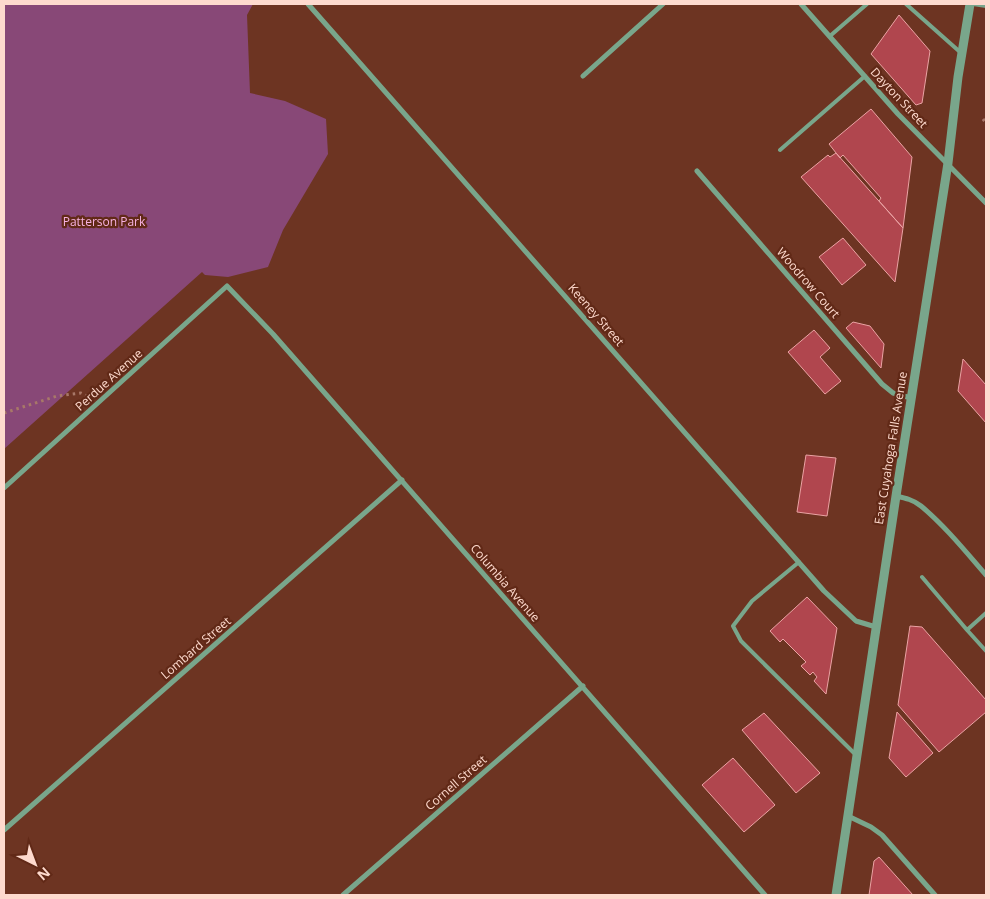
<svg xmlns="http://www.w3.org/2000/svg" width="990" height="899" font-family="'Open Sans',sans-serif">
<rect width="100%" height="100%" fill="#6d3422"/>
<!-- green -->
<path fill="#884877" d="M4,4H253L247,15L250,93L285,101L326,119L328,154L283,230L268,267L228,277L205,275L202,272L4,449Z"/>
<!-- building -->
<path fill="#b0464e" stroke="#eba3a4" d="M899,15L930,51L922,103L916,105L871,54Z
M871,109L912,157L903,228L879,201L881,198L843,155L840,158L829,144Z
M836,153L903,228L895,282L801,177L828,155L830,157Z
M843,238L866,265L842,285L819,257Z
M853,322L870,326L884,344L881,368L846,328Z
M814,330L830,348L820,357L841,381L825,394L788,352Z
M963,359L986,385V423L958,391Z
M806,455L836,458L827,516L797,512Z
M807,597L837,628L826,694L814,681L817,677L813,672L810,675L801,666L806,662L783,639L780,642L770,631Z
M910,626L922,627L986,700V712L939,752L898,705Z
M897,712L933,753L906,777L889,758Z
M764,713L820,773L796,793L742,730Z
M733,758L775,805L744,832L702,785Z
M879,857L913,895H869L874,861Z"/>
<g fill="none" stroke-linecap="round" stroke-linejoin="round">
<!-- path -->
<path stroke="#a87868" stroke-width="3" stroke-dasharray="2.5 4" stroke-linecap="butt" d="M983,119L986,123
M4,413L57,396L81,393L87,396"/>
<!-- service -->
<path stroke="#79a68b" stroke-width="4" d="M906,4L960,52
M973,4L986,6
M830,36L867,4
M780,150L865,76
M799,562L752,601L733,626L741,641L855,754
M922,577L967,630
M986,613L967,630L986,651"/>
<!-- minor -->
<path stroke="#79a68b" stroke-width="5" d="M308,4L824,591L856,621L876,627
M801,4L898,114L986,203
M583,76L663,4
M697,171L882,384L893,393L911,398
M4,488L227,286L273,334L765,895
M896,496C905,498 914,500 921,506C945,526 966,552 986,575
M848,816L871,827L882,835L935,895
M4,830L402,480
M343,895L583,686"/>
<!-- tertiary -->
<path stroke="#79a68b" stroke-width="9" d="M836,895L896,496L948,163L958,77L970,4"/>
</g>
<g text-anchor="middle" stroke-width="4.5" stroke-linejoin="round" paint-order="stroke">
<!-- street labels -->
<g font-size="12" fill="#fedace" stroke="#612917">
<text transform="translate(899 98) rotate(47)" y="4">Dayton Street</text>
<text transform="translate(808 283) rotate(49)" y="4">Woodrow Court</text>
<text transform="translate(596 315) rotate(49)" y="4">Keeney Street</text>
<text transform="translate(109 380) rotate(-42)" y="4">Perdue Avenue</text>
<text transform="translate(891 448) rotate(-81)" y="4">East Cuyahoga Falls Avenue</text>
<text transform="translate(505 583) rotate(49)" y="4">Columbia Avenue</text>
<text transform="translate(196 648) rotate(-41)" y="4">Lombard Street</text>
<text transform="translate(456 783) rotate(-41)" y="4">Cornell Street</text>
</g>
<!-- park labels -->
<g font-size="12" fill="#f7b2e2" stroke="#612917">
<text x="104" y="226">Patterson Park</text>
</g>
</g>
<!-- border -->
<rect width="990" height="899" fill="none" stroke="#fedace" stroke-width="10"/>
<!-- north arrow -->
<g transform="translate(35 864) rotate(138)" stroke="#612917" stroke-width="4" paint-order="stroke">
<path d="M0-4L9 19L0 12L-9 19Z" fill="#fedace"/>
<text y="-8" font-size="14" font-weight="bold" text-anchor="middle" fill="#fedace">N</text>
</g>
</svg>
